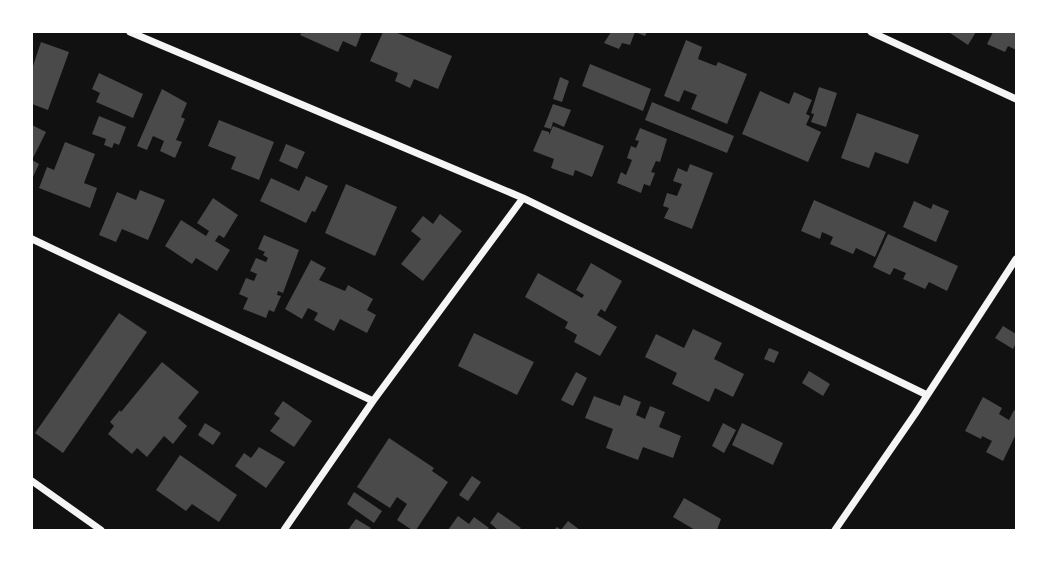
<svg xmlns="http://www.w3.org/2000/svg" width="1048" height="562" font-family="Commissioner,sans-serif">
<rect width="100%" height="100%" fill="#111"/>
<!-- building -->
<path fill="#4a4a4a" d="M302,32H362L356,47L343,41L338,52L300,35Z
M383,32H395L452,56L438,89L414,79L410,88L395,81L398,73L370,61Z
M611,32H647L645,36L635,32L630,45L622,43L619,49L604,43Z
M951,32H976L968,45L950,33Z
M993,32H1016V50L1008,46L1005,52L987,44Z
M686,40L702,47L698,59L716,66L718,62L747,74L727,124L691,109L697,95L684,90L679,102L664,96Z
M41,42L69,52L48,110L32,104V69Z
M590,64L651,89L643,111L582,86Z
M99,73L143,94L133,118L96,102L100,93L92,89Z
M560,77L569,81L562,102L553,99Z
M819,87L837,93L826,127L811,122L814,114L811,113Z
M162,89L187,103L181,117L185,119L176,140L182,142L175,158L160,151L164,141L153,136L147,150L137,146Z
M760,91L789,104L794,92L812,100L806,114L810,116L806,125L821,132L808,162L742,134Z
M652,102L734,136L727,153L645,120Z
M553,104L571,110L564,127L553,122L551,129L544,127Z
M857,113L919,135L908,164L875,152L869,168L841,158Z
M99,116L126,127L119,145L114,143L112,148L104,145L106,139L92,134Z
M219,120L274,142L259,180L231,169L236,157L208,146Z
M32,125L46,132L32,160L39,164L32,179Z
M553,126L604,146L592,177L575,170L573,176L551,168L554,159L533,151L542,130L549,132V135Z
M640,128L667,139L660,162L656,161L651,172L655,173L650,186L644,184L641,193L617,183L621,172L626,175L632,160L627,158L631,146L636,148L639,141L635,140Z
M65,142L95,154L84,183L97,188L90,208L39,188L47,167L54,170Z
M286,144L305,152L297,169L279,161Z
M690,164L713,173L692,229L664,218L669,208L663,206L667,193L677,196L682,184L673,181L678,168L687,172Z
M306,176L328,186L315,212L312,211L306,223L260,201L271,178L299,191Z
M346,184L397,207L375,256L325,233Z
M140,190L165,200L148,240L122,229L116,242L99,235L117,192L136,200Z
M213,198L238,215L224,238L219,235L215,241L230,250L217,271L196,258L192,264L165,246L181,220L206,236L209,231L197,223Z
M814,200L886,232L875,257L856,248L853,254L830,244L833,237L822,232L820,239L801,231Z
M914,201L931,209L933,204L949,211L936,242L903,227Z
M440,214L462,231L423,281L401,264L421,239L411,231L423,216L433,224Z
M888,234L958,266L947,291L929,282L925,289L903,279L906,273L894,268L890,275L873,267Z
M264,235L299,250L283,293L278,291L277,295L281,296L274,312L269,310L266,318L243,309L248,298L239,294L246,278L254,281L257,274L250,271L256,258L266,262L268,258L263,255L265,252L258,249Z
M311,260L326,268L319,280L345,291L348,285L373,299L367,310L376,315L367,333L340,319L334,331L314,320L318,313L308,308L302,319L285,309Z
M591,263L622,281L605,312L601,309L597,315L617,327L600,356L574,342L577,335L565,328L568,322L525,297L538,273L582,298L584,295L576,290Z
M119,313L147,332L63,453L35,433Z
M1003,326L1016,334V343L1013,349L995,338Z
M693,329L722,343L714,359L744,374L733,397L715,388L709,402L672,384L677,373L645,357L656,334L684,348Z
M474,333L534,362L517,395L458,366Z
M769,348L779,352L774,363L764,359Z
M162,362L199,392L178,418L187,426L173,444L164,436L147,457L137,448L132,454L108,434L114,426L110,422L120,410L121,412Z
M809,371L830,384L823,396L802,383Z
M576,372L587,378L573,406L561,400Z
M624,395L641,402L636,415L645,419L650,406L665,412L659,427L681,436L673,458L643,447L638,460L606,448L613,429L585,418L594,396L620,406Z
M983,397L1002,408L999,414L1009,420L1014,410L1016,412V434L1003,461L986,452L992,441L982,436L981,439L965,431Z
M283,401L312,421L294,447L270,431L280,418L274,414Z
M205,423L221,433L213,445L198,435Z
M723,423L736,430L724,453L712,446Z
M742,423L783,443L773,465L732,445Z
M389,438L434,468L432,471L448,482L416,530H412L397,520L407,504L397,497L390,508L357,487Z
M259,447L285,462L266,488L235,466L244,453L251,458Z
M180,455L237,495L219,522L192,504L186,511L156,490Z
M472,476L481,482L468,501L459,495Z
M354,492L382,511L374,523L347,504Z
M684,498L721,519L717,530H695L673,517Z
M498,512L521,528L519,530H498L490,523Z
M458,516L469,524L474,517L489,528L487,530H448Z
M356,519L371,528L369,530H348Z
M568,521L580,530H554L557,527L561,530Z"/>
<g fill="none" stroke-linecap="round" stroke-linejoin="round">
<!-- minor -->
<path stroke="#f5f5f5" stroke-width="7" d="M130,32L523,198L927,395
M871,32L1016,99
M32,239L373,401
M32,481L101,530
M284,530L373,401L523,198
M835,530L915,414L1016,259"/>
</g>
<!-- border -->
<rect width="1048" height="562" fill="none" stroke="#ffffff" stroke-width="66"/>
</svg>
